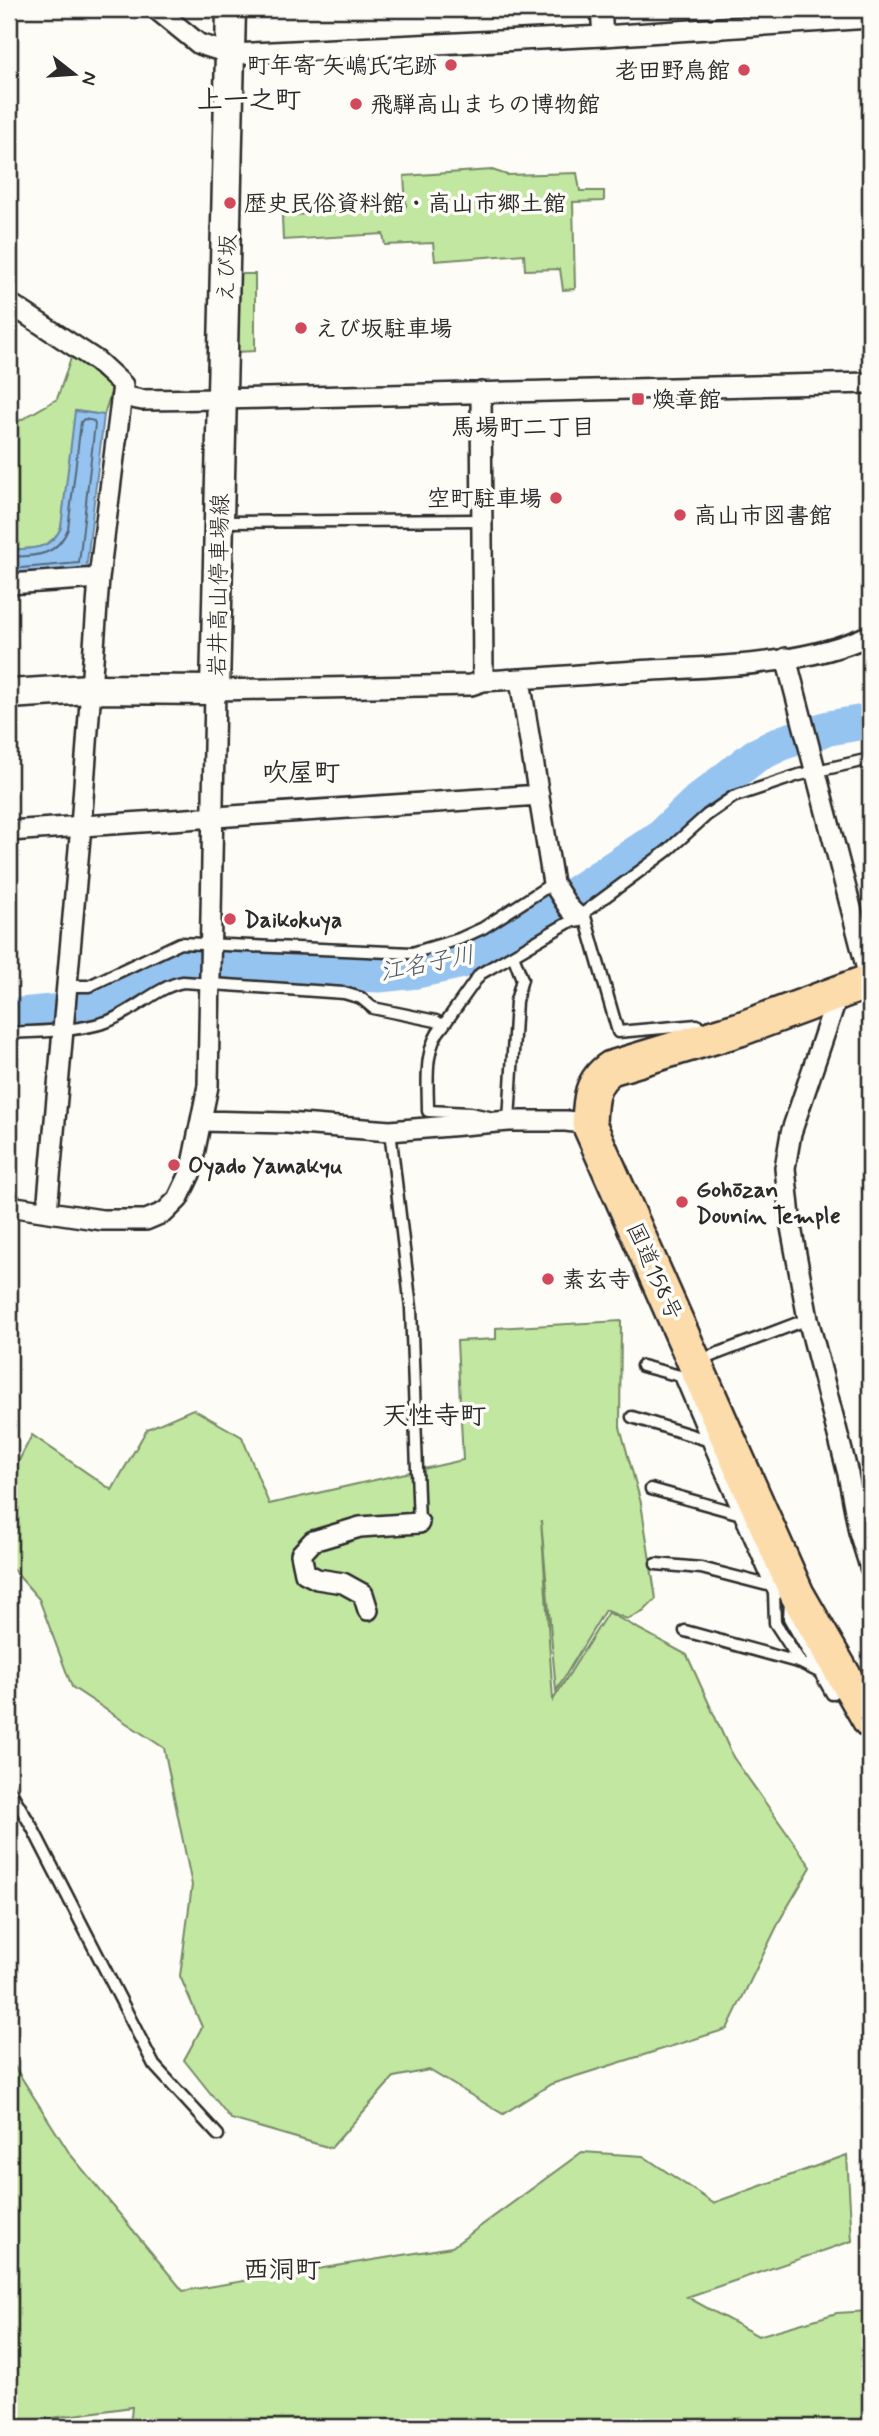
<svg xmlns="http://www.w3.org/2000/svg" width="879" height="2436" font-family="Mynerve,'Klee One',sans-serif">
<rect width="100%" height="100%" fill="#fdfcf7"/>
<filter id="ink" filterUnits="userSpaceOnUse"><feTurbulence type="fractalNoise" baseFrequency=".0143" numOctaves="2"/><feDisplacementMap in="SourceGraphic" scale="14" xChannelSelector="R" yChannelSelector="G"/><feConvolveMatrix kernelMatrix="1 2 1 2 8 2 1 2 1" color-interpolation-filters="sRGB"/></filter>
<g filter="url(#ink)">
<!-- green -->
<path fill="#c2e7a1" stroke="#768966" stroke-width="2" d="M492,170L507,175L577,173L580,191H604V201L573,202L575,289L563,290L560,269L525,270L524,254L435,261L433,243L385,245L383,234L283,240L282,216L406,206L404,176Z
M237,274H255V351L235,352Z
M72,355L112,389L104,415L76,411L61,528C50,551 31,548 9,550V420L19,421L57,399Z
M621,1321L620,1427L641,1503L656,1599L643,1612L627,1619L605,1610L556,1691L541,1520L553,1700L608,1612L687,1655L733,1757L811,1867L781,1918L727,2029L551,2084L503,2114L429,2070L394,2077L331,2148L231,2119L184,2060L202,2027L180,1976L192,1885L164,1748L72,1687L39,1599L9,1565V1480L32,1435L112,1490L147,1429L193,1409L242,1437L269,1504L463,1460L457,1341L496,1339V1328Z
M9,2058L70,2154L183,2291L452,2247L582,2152L643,2156L713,2203L847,2155L852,2241L687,2297L758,2336L837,2313L870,2311V2427H130L132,2407L9,2424Z"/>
<!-- water -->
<path fill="#96c4f0" stroke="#6b87a1" stroke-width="2" d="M75,411L104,415L86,571L9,575V550C31,548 50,551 61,528Z"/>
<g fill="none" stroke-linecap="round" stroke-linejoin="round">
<!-- shore -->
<path stroke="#56687a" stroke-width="2" d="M9,557C36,556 56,557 68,529L81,422L84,419L94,421L95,424L79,563L9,569"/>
<!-- river -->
<path stroke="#96c4f0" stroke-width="35" d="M9,1016L105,1007L172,971L188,966L379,975L417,971L459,962L489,950L659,838L699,800L755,756L784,742L829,728L870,721"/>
<!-- service casing -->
<g stroke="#2b2b2b" stroke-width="15">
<path id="service" d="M220,522L482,520
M584,913L618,1032L697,1025L703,1033
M67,986H89L180,943L412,953L459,939L483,928L553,883
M443,1026C423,1048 428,1083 428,1111L470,1113L489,1117
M9,1033C41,1031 75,1032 106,1022C132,1013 158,986 183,982L344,993L361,998L373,1008L436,1021L443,1026L480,974L578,917L667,851L707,815L733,797L799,775L870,759
M507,1121H509L516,1001L522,979L513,955
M390,1131L411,1308L419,1523
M698,1361L808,1319
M642,1366L680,1376L707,1440
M632,1417L707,1440L774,1593L775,1623L801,1663L819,1672
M651,1489L741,1514
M656,1564L701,1568L771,1586
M790,1602L789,1618L832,1694
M685,1631L801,1663
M9,1789L32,1827L154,2065L218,2135"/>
</g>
<!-- minor casing -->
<g stroke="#2b2b2b" stroke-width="24">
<path id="minor" d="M156,9L199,44L231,54L603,36L870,18
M601,9L603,36
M9,303L97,361L123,385L99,578L81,826L47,1211
M481,392L483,681
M122,396L142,400L222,399L870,383
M9,584L99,578
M786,658L870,981
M520,680L553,883L569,908L578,917
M9,831L539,795
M838,994L791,1133L785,1168L791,1227L808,1319L848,1474L859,1532L870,1567
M201,1121L287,1123L390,1131L509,1121H566L589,1124
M9,1206L102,1220H146L165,1212L178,1199L190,1174L208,1086L215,690L471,685L483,681C529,679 575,675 622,672C702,666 797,669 870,635
M368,1610L363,1594L343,1583L317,1579L305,1573L301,1554L313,1541L360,1527L419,1523"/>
</g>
<!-- secondary casing -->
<g stroke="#2b2b2b" stroke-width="33">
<path id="secondary" d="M9,694L89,689L215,690L231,9"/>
</g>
<!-- trunk casing -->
<g stroke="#2b2b2b" stroke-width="38">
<path id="trunk" d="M870,981L740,1029L611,1068C590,1082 590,1101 589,1124L797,1594L870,1721"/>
</g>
<!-- service -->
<use href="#service" stroke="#fdfcf7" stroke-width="10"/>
<!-- minor -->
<use href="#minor" stroke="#fdfcf7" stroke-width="19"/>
<!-- secondary -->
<use href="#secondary" stroke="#fdfcf7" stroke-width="28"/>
<!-- trunk -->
<use href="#trunk" stroke="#fddcac" stroke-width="33"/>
</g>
</g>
<!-- markers -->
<g fill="#d1495b" stroke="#fdfcf7" stroke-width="2.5">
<circle cx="451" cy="65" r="7"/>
<circle cx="744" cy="70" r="7"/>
<circle cx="356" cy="104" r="7"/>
<circle cx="230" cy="203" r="7"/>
<circle cx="301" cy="328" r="7"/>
<rect x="631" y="392" width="14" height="14" rx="3.5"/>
<circle cx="556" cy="498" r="7"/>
<circle cx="680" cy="515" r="7"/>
<circle cx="230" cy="919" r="7"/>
<circle cx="174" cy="1165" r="7"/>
<circle cx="682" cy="1202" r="7"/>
<circle cx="548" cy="1279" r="7"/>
</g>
<g text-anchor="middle" stroke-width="7" stroke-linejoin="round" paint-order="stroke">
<!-- poi labels -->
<g font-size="23" font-weight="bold" fill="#2b2b2b" stroke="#fdfcf7" text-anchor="start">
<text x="437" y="73" text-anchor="end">町年寄 矢嶋氏宅跡</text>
<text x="730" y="78" text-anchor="end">老田野鳥館</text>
<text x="370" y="112">飛騨高山まちの博物館</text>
<text x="244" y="211">歴史民俗資料館・高山市郷土館</text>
<text x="315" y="336">えび坂駐車場</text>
<text x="652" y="407">煥章館</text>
<text x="542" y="506" text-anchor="end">空町駐車場</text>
<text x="694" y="523">高山市図書館</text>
<text x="244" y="927">Daikokuya</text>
<text x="188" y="1173">Oyado Yamakyu</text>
<text x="696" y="1197">Gohōzan<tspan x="696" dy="26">Dounin Temple</tspan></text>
<text x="562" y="1287">素玄寺</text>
</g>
<!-- street labels -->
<g font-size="23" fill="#2b2b2b" stroke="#fdfcf7">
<text transform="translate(226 268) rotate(-88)" y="8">えび坂</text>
<text transform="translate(218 585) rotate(-89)" y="8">岩井高山停車場線</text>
<text transform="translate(655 1271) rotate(66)" y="8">国道158号</text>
</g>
<!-- neighbourhood labels -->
<g font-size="24" font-weight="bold" fill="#2b2b2b" stroke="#fdfcf7">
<text x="523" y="435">馬場町二丁目</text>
</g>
<!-- water labels -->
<g font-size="24" font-style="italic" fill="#4b5966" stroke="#fdfcf7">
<text transform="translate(427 963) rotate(-11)" y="8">江名子川</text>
</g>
<!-- quarter labels -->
<g font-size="26" font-weight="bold" fill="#2b2b2b" stroke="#fdfcf7">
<text x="249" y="108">上一之町</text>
<text x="301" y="781">吹屋町</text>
<text x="434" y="1424">天性寺町</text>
<text x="282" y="2278">西洞町</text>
</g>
</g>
<!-- margin -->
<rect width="879" height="2436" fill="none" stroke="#fdfcf7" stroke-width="35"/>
<rect x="18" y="18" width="844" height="2401" fill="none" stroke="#2b2b2b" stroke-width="2.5" filter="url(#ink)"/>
<!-- north arrow -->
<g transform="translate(74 74) rotate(107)" stroke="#fdfcf7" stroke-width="5" paint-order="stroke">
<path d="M0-5L12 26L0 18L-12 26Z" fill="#2b2b2b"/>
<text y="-10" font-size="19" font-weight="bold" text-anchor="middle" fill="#2b2b2b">N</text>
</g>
</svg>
